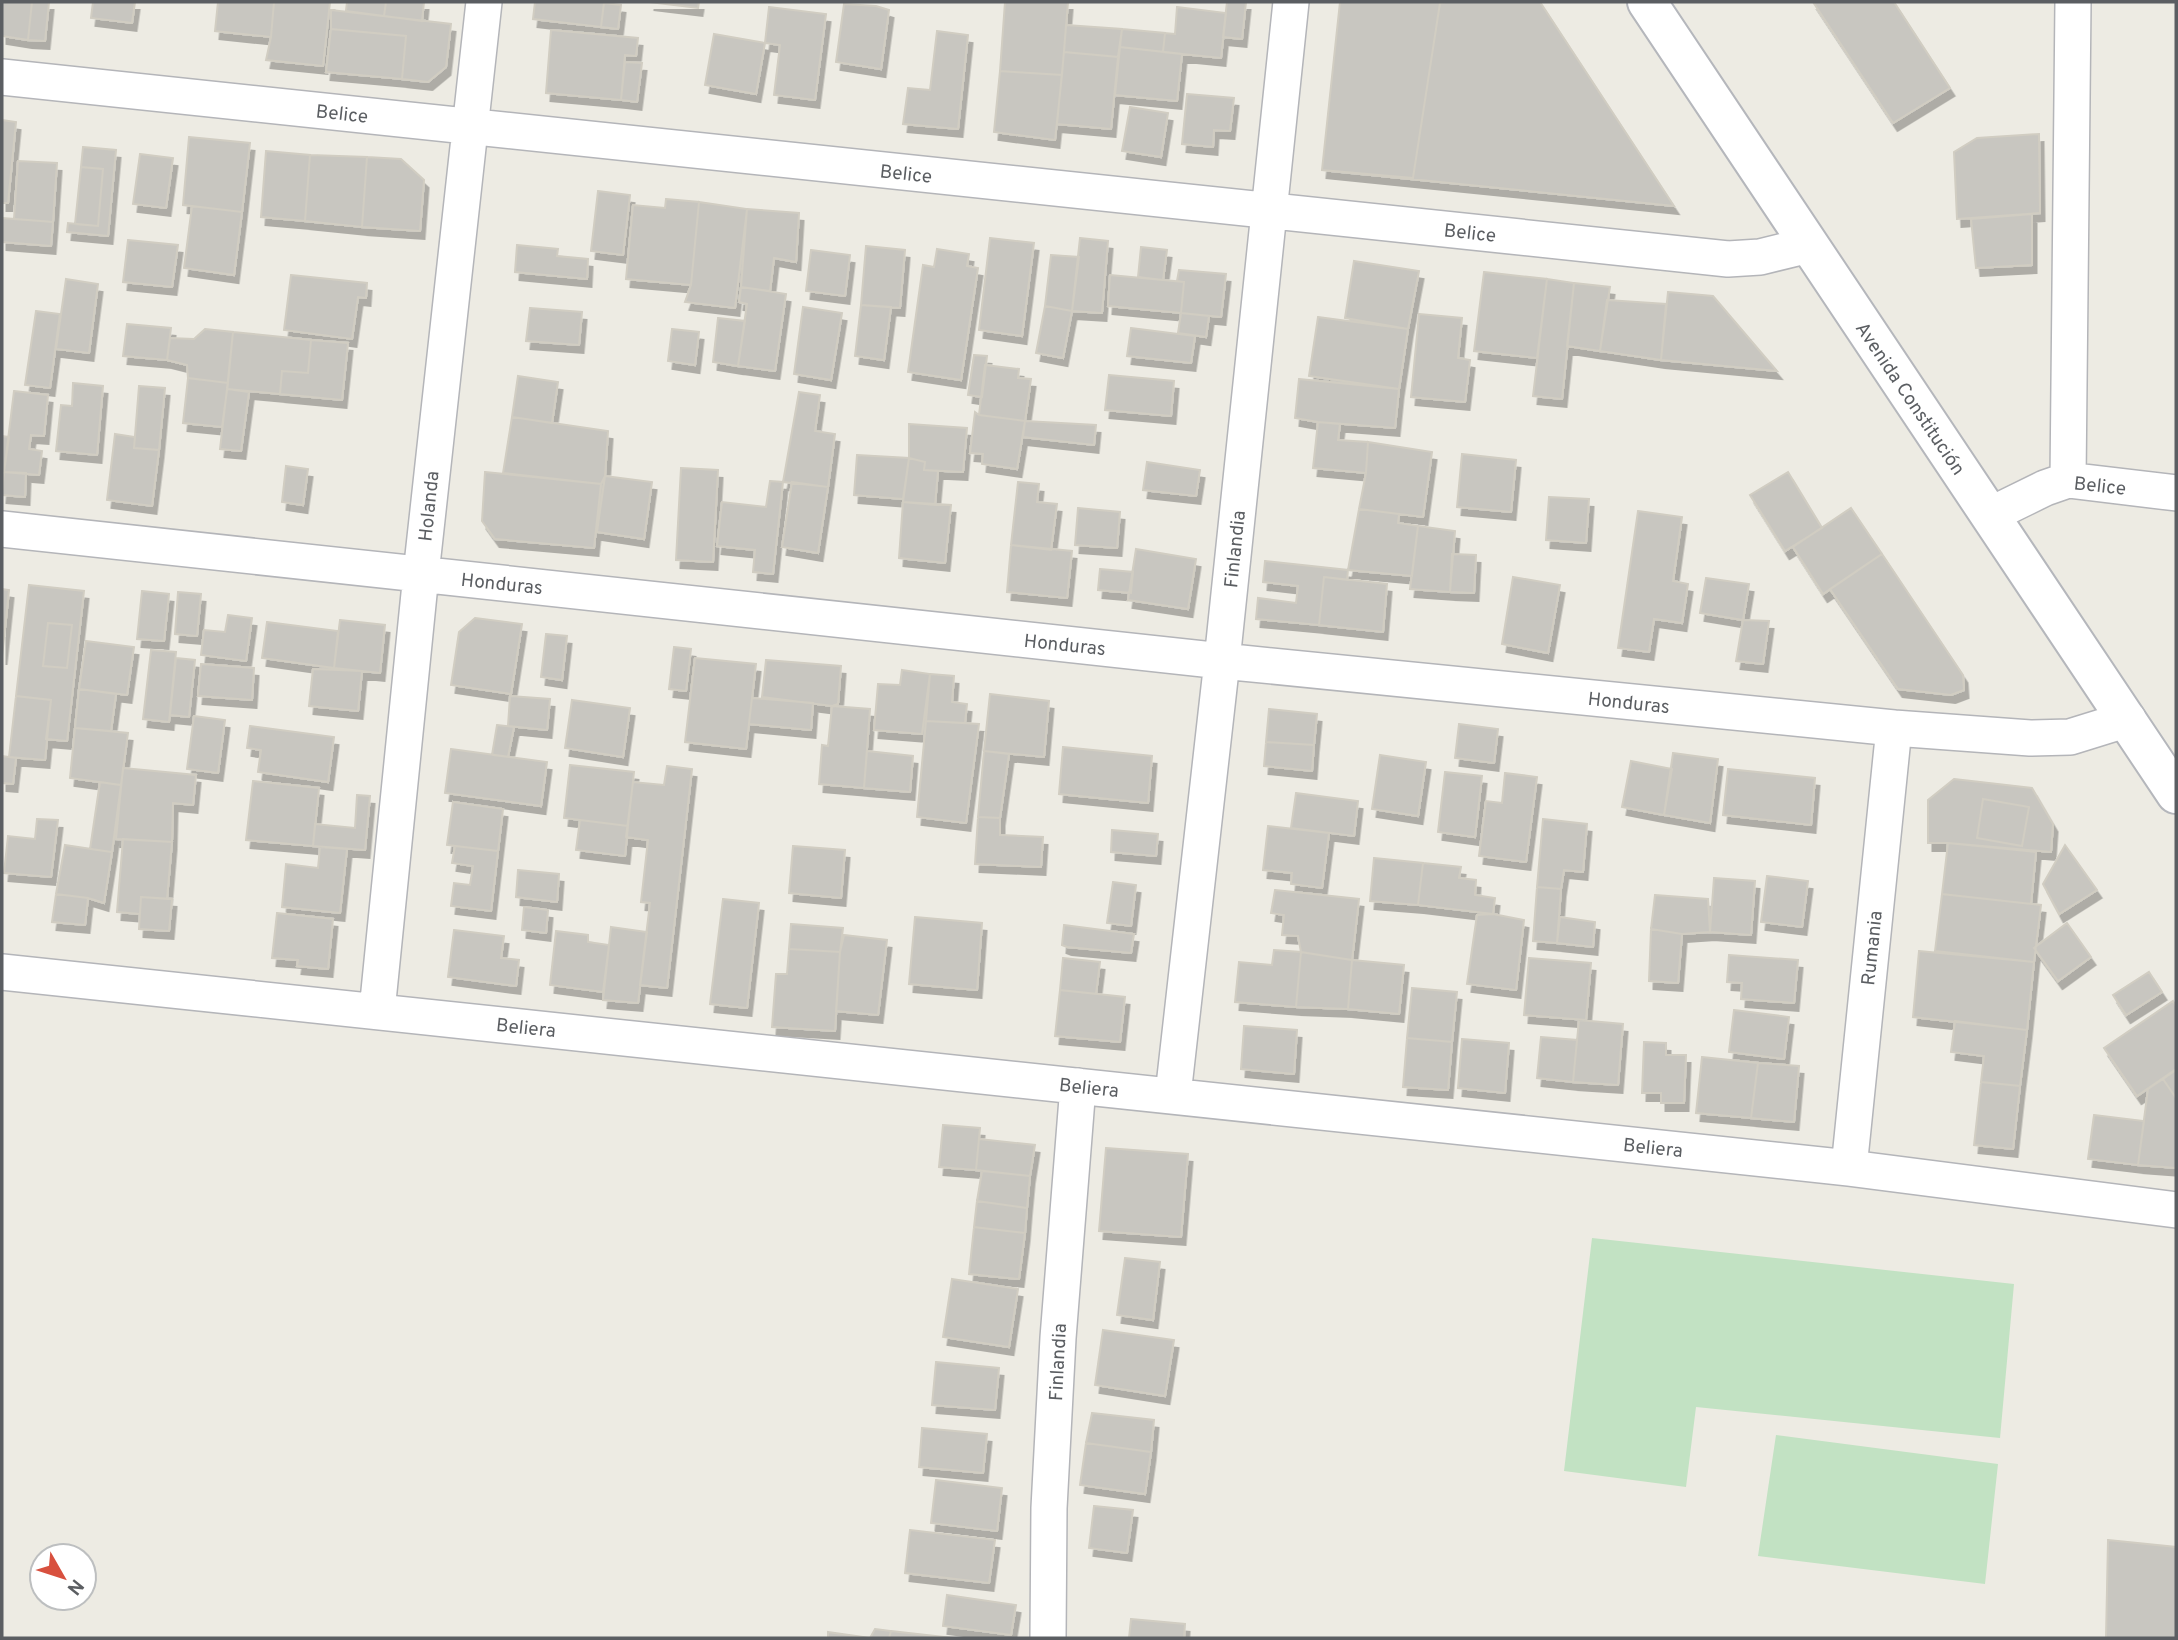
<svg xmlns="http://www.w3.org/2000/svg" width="2178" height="1640" font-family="Overpass,sans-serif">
<defs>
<filter id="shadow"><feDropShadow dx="4.5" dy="8" stdDeviation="0" flood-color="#0004"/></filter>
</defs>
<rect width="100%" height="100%" fill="#edebe3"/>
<!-- green -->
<path fill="#c2e2c3" d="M1592,1238L2014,1284L2000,1438L1696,1407L1686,1487L1564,1471Z
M1776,1435L1998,1464L1985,1584L1758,1556Z"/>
<!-- building -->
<path fill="#c8c6c0" stroke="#d1cdc2" stroke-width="2" filter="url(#shadow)" d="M2,2H32L28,40L2,36Z
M32,2H49L45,41L28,40Z
M93,2H135L132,23L91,18Z
M218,2H274L271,37L215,31Z
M274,2H330L323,66L266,60L271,37Z
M347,2H386L384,16L346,11Z
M386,2H424L422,21L384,16Z
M535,2H604L601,27L533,19Z
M649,2H699L698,8Z
M1005,2H1068L1062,75L1000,71Z
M1227,2H1246L1242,39L1223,37Z
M1340,2H1447L1440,3L1413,178L1322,170Z
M1340,2H1540L1674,206L1322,170Z
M1813,2H1894L1950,88L1893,123Z
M604,3L621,5L618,29L601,27Z
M844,4L876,6L889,10L881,69L836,62Z
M769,7L826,14L815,100L774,95L780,45L765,43Z
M1177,7L1226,13L1221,58L1163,52L1165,33L1175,34Z
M331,10L451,24L446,67L428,82L402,79L406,36L331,29Z
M1066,25L1122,29L1118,57L1064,52Z
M331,29L406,36L402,79L326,72Z
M1122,29L1165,33L1163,52L1120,47Z
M551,30L638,38L636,56L625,55L621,100L546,93Z
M937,31L968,35L958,129L903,124L908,88L930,90Z
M714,34L765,43L756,94L705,85Z
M1120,47L1182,54L1177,101L1115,95Z
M1064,52L1118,57L1111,129L1057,124Z
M625,62L642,63L637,102L621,100Z
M1000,71L1062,75L1055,140L994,132Z
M1187,94L1234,98L1230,131L1214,130L1213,147L1182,144Z
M1130,107L1168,113L1161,157L1122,151Z
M2,120L16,122L8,203H2Z
M2039,134L2040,213L1957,219L1954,152L1977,138Z
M189,137L250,143L242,212L183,205Z
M83,147L116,150L108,236L67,232L68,223L98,226L103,169L81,167Z
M266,151L310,155L305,221L261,217Z
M140,154L173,158L166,208L133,204Z
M310,155L367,157L362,227L305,221Z
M367,157L401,159L424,180L420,231L362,227Z
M18,161L57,163L53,222L14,219Z
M81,167L103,169L98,226L75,224Z
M598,191L630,195L623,255L591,251Z
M666,199L699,202L691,285L626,279L633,205L665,208Z
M699,202L747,209L735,308L685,302L691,285Z
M192,206L242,212L234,275L184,268Z
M747,209L799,213L796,262L774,258L770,291L741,287Z
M2032,214V265L1976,268L1971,219Z
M2,218L53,222L51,246L2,242Z
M990,238L1034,243L1022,336L979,330Z
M1080,238L1108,241L1102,313L1072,311Z
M128,240L178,245L172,287L123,282Z
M517,245L558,249L557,256L588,259L587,279L515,272Z
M866,246L905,250L900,308L861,305Z
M1141,247L1167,250L1163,280L1138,277Z
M937,249L969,254L967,266L978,268L961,380L908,372L923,265L934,267Z
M811,250L850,255L845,296L806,291Z
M1051,255L1079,257L1072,311L1045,306Z
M1354,261L1419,271L1408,329L1345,318Z
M1179,270L1226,274L1221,317L1181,313L1184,282L1177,281Z
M1484,272L1547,279L1537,358L1474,351Z
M291,275L367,283L366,298L358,297L352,339L284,330Z
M1110,275L1184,282L1181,313L1108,306Z
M66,279L98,284L89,353L56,349Z
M1547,279L1574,283L1562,399L1533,396Z
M1574,283L1610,287L1600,351L1567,346Z
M741,287L786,294L775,371L738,366L747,304L739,302Z
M1668,292L1713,296L1777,371L1661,360Z
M1607,300L1666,304L1661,360L1600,351Z
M861,305L891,307L884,360L855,356Z
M1045,306L1072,311L1063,358L1036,353Z
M803,307L842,313L831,380L794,374Z
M530,308L582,312L579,345L526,341Z
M36,311L60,314L50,388L25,385Z
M1181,313L1209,316L1206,337L1178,333Z
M1419,314L1462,318L1458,358L1470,360L1465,402L1411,397Z
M1318,317L1408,329L1399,389L1309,376Z
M718,318L745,321L738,366L713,362Z
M127,324L171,328L167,360L123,356Z
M1131,328L1195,336L1191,363L1127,356Z
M205,329L233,332L228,383L188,378L187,365L167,360L170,338L194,339Z
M672,329L699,332L695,365L668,361Z
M233,332L311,340L308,373L282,371L280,394L227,389Z
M311,340L348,343L342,400L280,394L282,371L308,373Z
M974,355L987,356L982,397L968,395Z
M985,365L1019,369L1018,378L1031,379L1025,421L979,415Z
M1109,375L1174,381L1171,416L1105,410Z
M518,376L558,382L552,423L512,417Z
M188,378L228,383L222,427L183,423Z
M1299,379L1399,389L1395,428L1318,422L1295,418Z
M73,383L103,386L97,455L56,451L61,405L72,406Z
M139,386L165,388L159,450L134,448Z
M227,389L249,392L241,451L220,449Z
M14,391L48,395L44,436L31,435L29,449L42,451L39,475L4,472Z
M799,392L820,395L815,431L835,434L828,487L783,482Z
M975,412L979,415L1025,421L1017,469L982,464L983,454L970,453Z
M512,417L608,431L605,476L601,484L503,473Z
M1025,421L1096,425L1094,445L1023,437Z
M1318,422L1340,424L1338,440L1368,442L1366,473L1313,468Z
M909,424L967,428L963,472L924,470L925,462L909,458Z
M115,434L135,437L134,448L159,450L152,506L107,500Z
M2,436L9,437L4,472L2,471Z
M1368,442L1432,452L1423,517L1359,509L1366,473Z
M1462,454L1516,460L1511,512L1457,507Z
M857,455L909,458L903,499L854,495Z
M909,458L925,462L924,470L938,471L935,505L903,502Z
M1147,462L1200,470L1196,496L1143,490Z
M286,466L308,469L303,505L282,502Z
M681,468L718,470L713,562L676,560Z
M4,472L26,473L25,497L2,495Z
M485,472L601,484L594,548L495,539L482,521Z
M1788,472L1822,528L1785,551L1750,495Z
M605,476L652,482L644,539L597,532Z
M770,481L783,482L773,574L753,572L755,550L717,546L722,502L766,507Z
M792,482L828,487L818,553L782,547Z
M1018,482L1039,484L1037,502L1057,504L1051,550L1011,545Z
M1549,497L1589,499L1586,543L1546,540Z
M903,502L951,505L945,563L899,558Z
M1078,508L1120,512L1117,548L1075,545Z
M1851,508L1882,554L1823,594L1793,547Z
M1359,509L1399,514L1398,523L1418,526L1412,576L1348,570Z
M1638,511L1682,517L1673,581L1688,584L1682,623L1654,619L1649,652L1618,648Z
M1418,526L1455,531L1450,592L1410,589Z
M1011,545L1072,551L1067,598L1007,592Z
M1136,549L1196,559L1188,609L1128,600Z
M1452,554L1476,555L1474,593L1450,592Z
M1882,554L1963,675L1964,690L1951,695L1898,689L1830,589Z
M1265,561L1348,570L1347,580L1324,577L1319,625L1256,619L1258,598L1296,603L1298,586L1263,582Z
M1100,569L1133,572L1131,593L1098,590Z
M1324,577L1387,584L1383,632L1319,625Z
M1513,577L1560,585L1548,653L1502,644Z
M1706,578L1749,584L1743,620L1700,613Z
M29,585L84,591L67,741L46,739L51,700L16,696Z
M2,589L9,590L2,657Z
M142,591L169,594L164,641L137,639Z
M178,592L201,594L197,636L175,634Z
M228,615L252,618L246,661L201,655L204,630L225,632Z
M475,618L522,624L511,694L451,685L459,632Z
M340,620L385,625L380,673L334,668Z
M1743,620L1769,621L1763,664L1736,661Z
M267,622L338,631L334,668L262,658Z
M48,623L72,625L67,668L43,666Z
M546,634L567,636L562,680L541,677Z
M86,641L134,647L127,695L79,689Z
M674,647L691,649L686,691L669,689Z
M151,650L176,652L169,722L143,719Z
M176,658L195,660L189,717L170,715Z
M695,658L756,664L746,749L685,742Z
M766,660L841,666L838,704L832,706L762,697Z
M201,664L254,668L252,700L198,696Z
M313,669L362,671L358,711L309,706Z
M902,670L930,674L922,734L874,730L878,684L900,685Z
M930,674L954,676L952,702L967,704L965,723L926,721Z
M79,689L116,694L111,731L75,728Z
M990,694L1049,701L1044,757L984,751Z
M16,696L51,700L45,760L9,757Z
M510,696L550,699L547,730L508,726Z
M752,698L813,703L811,730L749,724Z
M572,700L630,708L623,757L565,748Z
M832,706L870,709L864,788L819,784L822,745L828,746Z
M1269,709L1317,714L1314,745L1266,742Z
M194,716L225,720L218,773L187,769Z
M926,721L979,724L966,823L917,817Z
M1459,724L1498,729L1494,763L1455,758Z
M497,725L514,727L508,757L492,755Z
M250,726L334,737L328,782L258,772L261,750L247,748Z
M75,728L128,733L121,785L70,778Z
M1266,742L1314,745L1312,771L1264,766Z
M1063,747L1152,756L1148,803L1059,794Z
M451,749L547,762L541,806L445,793Z
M867,751L913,756L910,792L864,788Z
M984,751L1009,754L1000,818L978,817Z
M1673,753L1718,759L1710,823L1664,815Z
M1380,755L1426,762L1418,816L1372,809Z
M2,756L16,758L13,784L2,783Z
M1631,761L1672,769L1664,815L1622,807Z
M570,765L634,772L628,826L564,818Z
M667,766L692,769L667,988L640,985L650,903L641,902L648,840L626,837L633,782L664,785Z
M123,768L196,775L193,805L173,803L172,842L116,839Z
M1728,769L1815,778L1811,825L1723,815Z
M1445,772L1482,776L1475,837L1438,832Z
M1505,773L1537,777L1526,862L1479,856L1486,801L1502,803Z
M1954,779L2032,788L2053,824L2051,852L1948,843H1928V800Z
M253,781L319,788L313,846L246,840Z
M100,782L121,785L112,852L90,849Z
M1296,793L1358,801L1354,836L1291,828Z
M357,795L370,796L365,850L313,846L315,824L355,828Z
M1983,799L2029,807L2022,846L1977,838Z
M453,802L503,809L498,851L447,845Z
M978,817L1000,818V835L1043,837L1041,867L975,864Z
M37,819L58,820L51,877L4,873L8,836L35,839Z
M1543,819L1587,824L1583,872L1564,870L1561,889L1537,887Z
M580,820L628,826L625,856L576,850Z
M1268,826L1329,833L1322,888L1291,884L1292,873L1263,870Z
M1112,830L1158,834L1156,856L1111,852Z
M123,839L172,842L167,899L141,897L140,914L117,912Z
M1948,843L2036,852L2031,904L1942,894Z
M65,845L112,852L104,903L88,898L56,894Z
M2065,845L2097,890L2059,914L2043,884Z
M455,846L498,851L491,911L451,906L454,883L470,885L473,866L452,863Z
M793,846L845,850L841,898L789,893Z
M320,847L347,849L340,913L282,907L286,864L318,868Z
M1374,858L1423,863L1418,905L1370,901Z
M1423,863L1461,867L1459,878L1476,880L1475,895L1495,898L1493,914L1418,905Z
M518,870L559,874L557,902L516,897Z
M1767,876L1808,881L1802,927L1761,922Z
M1714,878L1755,881L1751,935L1710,932Z
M1113,882L1136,885L1131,926L1107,923Z
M1537,887L1561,889L1557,943L1533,941Z
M1275,890L1359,899L1352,960L1301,952L1298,936L1282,935L1284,915L1271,913Z
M56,894L88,898L85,925L52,922Z
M1942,894L2041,905L2034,962L1935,951Z
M1655,895L1708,899L1710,932L1682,934L1651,929Z
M141,897L172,899L169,931L139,929Z
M723,899L759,903L747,1008L710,1004Z
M524,907L548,910L546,933L522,930Z
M277,913L333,919L328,969L297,966L298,960L272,958Z
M1493,914L1524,920L1516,990L1467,984L1477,915Z
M915,917L982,923L977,990L909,984Z
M1560,917L1595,922L1593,947L1557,943Z
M2067,923L2091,957L2058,981L2034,948Z
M791,924L843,928L840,952L789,949Z
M1064,925L1134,934L1131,953L1067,947L1062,945Z
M611,927L647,932L638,1003L603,1000Z
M1651,929L1682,934L1678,983L1649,981Z
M454,930L504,936L501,958L519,960L516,986L448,977Z
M556,931L588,935V942L609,945L603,992L550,985Z
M844,935L887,940L878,1015L836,1011L840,952Z
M789,949L840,952L835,1031L772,1027L776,974H787Z
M1274,950L1301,952L1296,1007L1235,1002L1239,962L1272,965Z
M1919,951L2034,962L2027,1030L1913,1017Z
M1301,952L1352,960L1348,1009L1296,1007Z
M1729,955L1798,960L1794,1003L1741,999L1742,983L1727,982Z
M1063,958L1100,962L1096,994L1060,990Z
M1529,958L1591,963L1586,1020L1524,1015Z
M1352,960L1404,965L1399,1014L1348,1009Z
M2149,972L2162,992L2126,1015L2113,995Z
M1412,988L1457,992L1452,1042L1407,1038Z
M1060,990L1125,997L1120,1042L1055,1036Z
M2173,1001L2176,1006V1069L2137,1096L2104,1048Z
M1734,1010L1789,1017L1784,1059L1729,1052Z
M1579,1020L1623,1024L1618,1085L1573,1082Z
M1955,1021L2027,1030L2020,1086L1981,1082L1984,1056L1951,1052Z
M1244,1026L1297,1030L1294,1074L1241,1069Z
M1541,1037L1577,1040L1573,1082L1537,1078Z
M1407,1038L1452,1042L1448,1090L1403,1087Z
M1462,1039L1509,1043L1505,1093L1458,1088Z
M1644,1042L1666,1043V1055H1686L1684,1103H1661V1093H1642Z
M1702,1057L1758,1063L1751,1118L1696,1113Z
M1758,1063L1799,1066L1794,1122L1751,1118Z
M2176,1070V1098L2163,1079Z
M2163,1079L2176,1098V1168L2138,1165L2148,1089Z
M1981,1082L2020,1086L2013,1149L1974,1145Z
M2094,1115L2144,1121L2138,1165L2088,1159Z
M943,1125L980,1128L976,1170L939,1167Z
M979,1139L1035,1145L1030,1176L976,1170Z
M1106,1148L1188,1154L1181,1237L1099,1231Z
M982,1171L1030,1176L1027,1208L977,1201Z
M977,1201L1027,1208L1025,1233L974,1227Z
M974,1227L1025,1233L1019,1279L969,1274Z
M1125,1258L1160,1262L1153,1320L1117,1315Z
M952,1279L1018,1289L1009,1347L943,1337Z
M1103,1330L1174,1340L1165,1396L1095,1385Z
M936,1362L999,1368L995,1410L932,1405Z
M1092,1413L1154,1420L1151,1452L1086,1443Z
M922,1428L987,1434L983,1473L919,1467Z
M1086,1443L1151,1452L1145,1494L1080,1485Z
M936,1480L1002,1488L997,1531L931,1523Z
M1094,1506L1133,1510L1127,1553L1089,1548Z
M910,1530L995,1540L989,1583L905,1573Z
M2108,1540L2176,1547V1638H2106Z
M947,1595L1016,1605L1011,1635L943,1626Z
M1131,1619L1185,1624L1184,1638H1129Z
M875,1629L891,1631L889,1638H870Z
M891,1631L953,1638H889Z
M828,1632L870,1638H828Z"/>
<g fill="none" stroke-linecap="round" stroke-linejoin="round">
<!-- street casing -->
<g stroke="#b4b5b9" stroke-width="38">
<path id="street" d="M2,77L1728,259L1760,257L1809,245
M2068,480L2073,2
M1990,515L2045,488L2068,480L2176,493
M2,529L1222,661L1894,728L2030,738L2070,737L2128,719
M2,972L1849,1168L2176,1210
M377,1011L421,574L484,2
M1173,1095L1222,661L1291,2
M1849,1168L1894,728
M1048,1638L1049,1508L1058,1338L1078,1086"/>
</g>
<!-- secondary casing -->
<g stroke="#b5b7bc" stroke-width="42">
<path id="secondary" d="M1647,2L2176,794"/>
</g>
<!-- street -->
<use href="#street" stroke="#fff" stroke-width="35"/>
<!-- secondary -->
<use href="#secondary" stroke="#fff" stroke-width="38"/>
</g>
<g text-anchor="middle" stroke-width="7" stroke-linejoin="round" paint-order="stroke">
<!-- street labels -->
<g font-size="19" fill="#5b5e62" stroke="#fff">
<text transform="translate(342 113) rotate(6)" y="7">Belice</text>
<text transform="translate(906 173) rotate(6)" y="7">Belice</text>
<text transform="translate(1470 232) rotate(6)" y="7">Belice</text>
<text transform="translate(1911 398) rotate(56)" y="7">Avenida Constitución</text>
<text transform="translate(2100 485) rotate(6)" y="7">Belice</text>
<text transform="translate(428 506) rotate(-84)" y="7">Holanda</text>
<text transform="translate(1234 549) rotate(-84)" y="7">Finlandia</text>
<text transform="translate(502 583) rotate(6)" y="7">Honduras</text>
<text transform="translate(1065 644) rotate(6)" y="7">Honduras</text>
<text transform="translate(1629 702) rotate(6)" y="7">Honduras</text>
<text transform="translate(1871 948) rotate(-84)" y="7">Rumania</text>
<text transform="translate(526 1027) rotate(6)" y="7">Beliera</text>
<text transform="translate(1089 1087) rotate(6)" y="7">Beliera</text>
<text transform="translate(1653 1147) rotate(6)" y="7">Beliera</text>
<text transform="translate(1057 1362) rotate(-87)" y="7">Finlandia</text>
</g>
</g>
<!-- border -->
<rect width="2178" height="1640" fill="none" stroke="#5b5e62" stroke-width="7"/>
<!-- north arrow -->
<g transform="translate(63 1577) rotate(129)"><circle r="33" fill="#ffffff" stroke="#bdbfc0" stroke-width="2"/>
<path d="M0-5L12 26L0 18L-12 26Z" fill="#d8503e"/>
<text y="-10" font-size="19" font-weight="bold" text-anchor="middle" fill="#5b5e62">N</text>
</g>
</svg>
